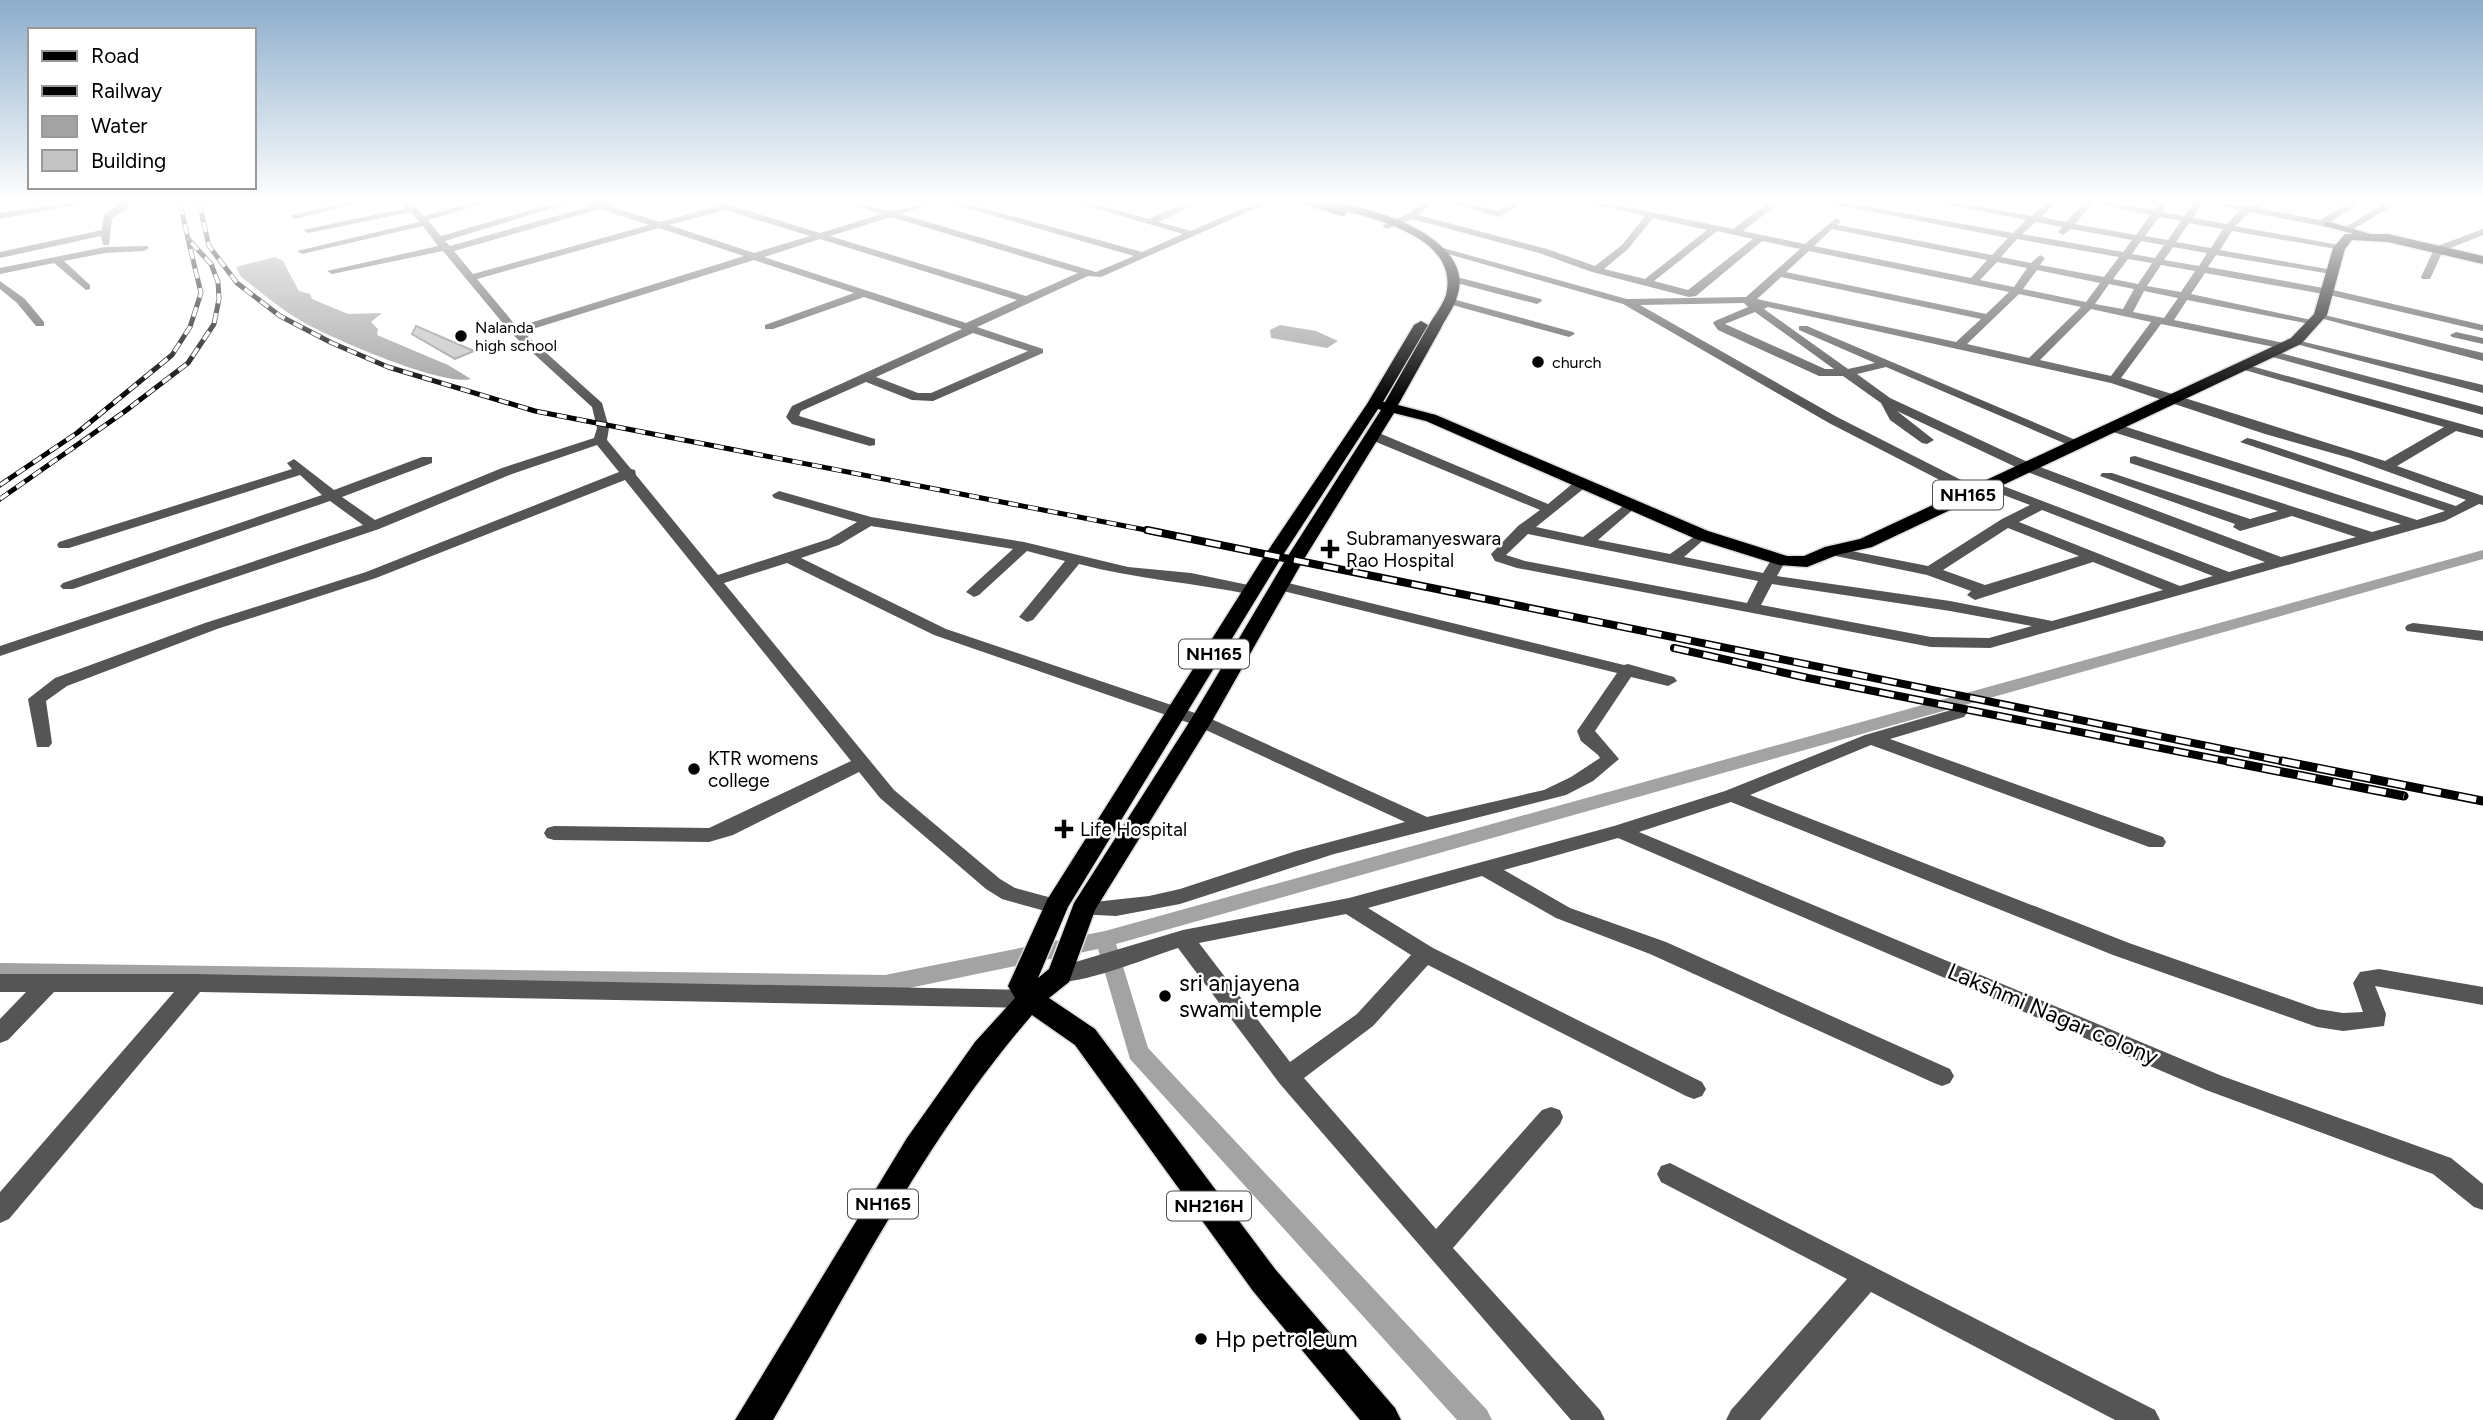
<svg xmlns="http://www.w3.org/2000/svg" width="2483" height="1420" font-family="Figtree,sans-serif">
<rect width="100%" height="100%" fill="#fff"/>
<!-- water -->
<path fill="#a3a3a3" d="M275,257L283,261L299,291L310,294L312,299L348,314L382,313L371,322L378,329L377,335L448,365L471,379C443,387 325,336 298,319C278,307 260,291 241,277L236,267Z
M1280,325L1316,331L1338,341L1327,348L1271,338L1270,330Z"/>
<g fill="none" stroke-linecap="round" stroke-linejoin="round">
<!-- canal -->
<path fill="#a3a3a3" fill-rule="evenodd" d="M2483,550V559L1116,944L1148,1048L1487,1410L1492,1420H1457L1130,1059L1098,949L885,993L0,979V963L885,975L1105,931Z"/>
</g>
<!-- building -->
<path fill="#c4c4c4" stroke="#999" stroke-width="2" d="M416,326L474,351L455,359L412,334Z"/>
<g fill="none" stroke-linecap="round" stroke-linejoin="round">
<!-- major casing -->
<g stroke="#dbdbdb" stroke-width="3">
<path id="major" d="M2324,222H2330L2374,235L2369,238L2324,226Z"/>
</g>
<!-- highway casing -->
<g stroke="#dbdbdb" stroke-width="3">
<path id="highway" d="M1300,203L1326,205L1325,203C1366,203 1478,237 1457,297C1454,308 1445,319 1440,330C1426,355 1412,380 1398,405L1436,415L1708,531L1787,556H1804L1825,547L1860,539L2291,338L2314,314L2333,248L2345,234H2388L2483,256V264L2388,242L2352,240L2345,249L2327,315L2301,344L1872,547L1837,555L1807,567L1779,565L1696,539L1426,421L1394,413L1304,559L1212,721L1095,910L1069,982L1049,998L1095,1029L1275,1269L1395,1408L1401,1420H1360L1253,1291L1075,1045L1032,1015C927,1136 854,1282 773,1420H735L907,1138L975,1042L1015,998L1008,986L1047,900L1265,555L1367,404L1414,325L1421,321L1428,325L1383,402H1385C1400,376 1415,349 1430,323C1435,315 1443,304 1446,295C1459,240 1383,221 1346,211V215L1342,216ZM1378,409L1381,410L1286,559L1190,721L1074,903L1049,969L1038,978L1068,907L1283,555Z"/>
</g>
<!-- minor -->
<path fill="#555" fill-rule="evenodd" d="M64,203H87L0,219V213Z
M121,203H131L127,209L112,218L109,245H103L101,236L0,258V252L102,230L104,215Z
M342,203H360L295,219L290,216Z
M403,203H413L424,216L471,203H487L428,220L441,236L554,203H569L445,241L450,246L591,206L587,203H610L609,206L660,222L715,207L707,203H722L820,233L882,214L850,203C865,203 877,210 891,211C903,211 917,203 931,203L901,214L1096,272L1134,256L949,203H965L1142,252L1183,234L1077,203H1092L1149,219L1184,203H1197L1159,222L1191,231L1255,203H1268L1101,277L1088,276L977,327L1043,349V353L933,401L912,400L866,382L801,411L799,416L875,439V445L870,446L792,424L786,417L792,406L962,329L864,297L773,329H765V325L854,293L754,260L523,332L602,403L609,428L607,440L631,469L635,470L636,475L718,575L829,539L857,522L774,498L772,495L779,491L871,517L1024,542L1128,567L1191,573L1258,587L1261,590L1258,593L1253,595C1195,583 1136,579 1079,564L1033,620L1027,622L1019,617L1065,561L1027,551L979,595L974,597L966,592L969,589L1013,549L871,526L839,545L801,558L946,629L1207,717L1427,817L1544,790L1571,777L1600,758L1598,755L1581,741L1577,731L1617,673L1275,589L1272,586L1275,583L1280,581L1624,665L1628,664L1674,677L1677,681L1668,686L1631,677L1595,731L1619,759L1593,781L1566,795L1334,854L1180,904L1116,916L1076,914L1073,909L1076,904L1149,896L1180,889L1296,851L1405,822L1195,725L934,635L787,563L724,583L894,790L1000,879L1015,888L1063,901L1066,906L1063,911L1056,914L1002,899L986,889L880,798L859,772L733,835L709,842L554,840L547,838L544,833L547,828L554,826L709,828L851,761L625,480L376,578L217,629L67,686L46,701L52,743L49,747H37L28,699L55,678L205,623L366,572L619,472L597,445L512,474L379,529L0,656V646L363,525L330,501L73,589H63L60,586L63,583L322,495L300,475L69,548H59L57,545L59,542L292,469L287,463L294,459L334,490L422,457H432V463L342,497L375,520L502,468L594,438L597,428L592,407L511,333L443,251L332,274L327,271L438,246L423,226L302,254L297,251L419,222L411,212L308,233L303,230L407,208ZM600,209L649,225L473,274L454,251ZM725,210L810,236L754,253L669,225ZM891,217L1078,273L1026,296L830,236ZM659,228L744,256L517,327L477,279ZM820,239L1017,300L966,323L764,257ZM973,333L1028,351L931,393H918L876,377Z
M1422,203H1433L1418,215L1547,249L1595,266L1622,245L1645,216L1588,203H1607L1733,229L1768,203H1779L1743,231L1805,244L1836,218L1841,221L1838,225L1992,255L2008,238L1826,203H1847L2013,233L2026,220L1940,203H1961L2032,216L2046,203H2056L2041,217L2066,222L2083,203H2093L2075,224L2136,235L2150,215L2095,203H2115L2154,210L2161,204L2166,207L2162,212L2184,216L2193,203H2203L2193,218L2227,224L2240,210L2215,203L2248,206L2267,203L2259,208L2320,220L2348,203H2360L2330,222L2332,224L2327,227L2250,212L2235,226L2339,245L2342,246V250L2232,231L2220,250L2333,270L2337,271V275L2216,255L2208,267L2329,289L2483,325V331L2329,295L2205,273L2191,294L2321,322L2315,325L2187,300L2174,320L2284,343L2290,346L2284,349L2161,324L2121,378L2385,461L2444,427L2234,367L2244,364L2483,430V438L2456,431L2397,466L2483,496V505L2479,504L2445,521L1990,648L1931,647L1517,568L1495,561L1491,554L1518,526L1540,510L1369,439V433H1379L1548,504L1577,480H1587V486L1536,527L1583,537L1631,500L1636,501V507L1598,540L1670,554L1702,531L1709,535L1684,557L1763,573L1773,557L1778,555L1786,560L1777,576L1950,601L2052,621L2163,590L2093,562L1975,600L1967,595L1971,591L1927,575L1831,555L1824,551L1831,547L1928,566L2002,519L2030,505L1985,488V482L1990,481L2229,572L2265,562L2022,470L1897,411L1934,440L1927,444L1922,443L1890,420L1881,403L1843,376H1819L1718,330L1713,323L1715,321L1748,307L1744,303L1640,305L1837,417L1979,489V495H1969L1829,423L1623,304L1434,250L1443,248L1627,299L1746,297L1800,249L1762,241L1696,296L1689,297L1592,272L1539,253L1412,219L1387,229L1382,226L1408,214ZM2159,217L2181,221L2168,240L2145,236ZM1653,218L1707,230L1645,279L1604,269L1628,249ZM2036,222L2062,227L2058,232L2063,235L2071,229L2132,240L2123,252L2022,234ZM2189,223L2223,229L2211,248L2176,242ZM1832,229L1987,260L1971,278L1814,246ZM1717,231L1753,239L1688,290L1654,281ZM2017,239L2119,257L2104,277L2040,265L2045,258L2040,255L2031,263L2001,257ZM2141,241L2164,245L2155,258L2132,254ZM2173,247L2207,253L2199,266L2164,260ZM1809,251L2009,292L1986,314L1786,272ZM2128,259L2152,263L2138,284L2113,279ZM1997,262L2027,268L2014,287L1980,280ZM2161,265L2195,271L2181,292L2147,286ZM2037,270L2100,283L2086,302L2023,289ZM1781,277L1981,319L1956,342L1757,299ZM2109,284L2134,289L2123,309L2095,304ZM2144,291L2178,298L2164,318L2133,312ZM2019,294L2081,307L2029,358L1967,344ZM1768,307L2111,383L2265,434L2350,458L2466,500L2456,506L2252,439L2247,438L2240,442L2445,511L2417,520L2117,424H2107V430L2401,524L2372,532L2135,456L2130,457V463L2278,511L2250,519L2112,473H2102L2100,476L2235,524L2233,527L2240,531L2292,516L2356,537L2281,557L2032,464L1890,398L1857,374L1886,367L2073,447L2078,448L2085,444L1807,326H1799V330L1875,363L1848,369L1764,309ZM2091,309L2151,322L2111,376L2040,360ZM1755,312L1834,369H1825L1725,324ZM2042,510L2213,576L2180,586L2019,522ZM2008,528L2079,556L1985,585L1943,570ZM1528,534L1758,581L1747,603L1525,561L1506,555ZM1772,584L1950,611L2032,626L1989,638L1931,637L1761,605Z
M1449,203H1466L1498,211L1510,203H1522L1499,217Z
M2385,203H2397L2350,231L2342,229Z
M2483,229V235L2443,251L2430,279H2422L2421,277L2435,247Z
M147,246L149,248L144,251L105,253L64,261L90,285V289L86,290L54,263L0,274V268L105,247Z
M1453,276L1541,299L1542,301L1537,304L1449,281L1448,279Z
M0,281L25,299L44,322V326H36L17,303L0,289Z
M1449,298L1573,332L1575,334L1569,337L1445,303L1444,301Z
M2316,313L2483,353V361L2316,317Z
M2456,332L2483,338V344L2452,337L2450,335Z
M2292,339L2483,385V393L2292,343Z
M2269,350L2483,407V415L2265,355V351Z
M2413,623L2483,631V641L2407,631L2405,628L2407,625Z
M1958,708L1964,709L1967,713L1964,717L1890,739L2163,837L2166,842L2163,847H2149L1871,745L1750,795L2129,943L2318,1009L2343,1013L2363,1012L2353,983L2360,972L2379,969L2483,987V1005L2375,986L2386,1014L2384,1026L2343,1031L2317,1027L2113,955L1731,802L1639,832L2222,1076L2451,1158L2483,1184V1210L2474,1207L2433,1174L2206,1090L1618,838L1504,870L1570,908L1666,942L1950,1069L1954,1076L1950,1083L1942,1086L1934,1083L1650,954L1556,918L1482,876L1368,908L1433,948L1702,1082L1706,1089L1702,1096L1694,1099L1686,1096L1428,965L1373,1026L1304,1078L1436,1229L1542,1110L1551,1107L1560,1110L1563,1117L1560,1124L1453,1248L1600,1410L1605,1420H1571L1280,1084L1178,948C1153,956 1074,988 1052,981L1049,975L1052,969L1183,930L1349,898L1614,826L1725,791L1865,735ZM1346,914L1411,955L1357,1014L1290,1062L1199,943Z
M0,974H194L1030,990L1038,993L1041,999L1038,1005L1030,1008L200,992L9,1219L0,1223V1192L174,992H54L8,1040L0,1043V1019L26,992H0Z
M1670,1163L2155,1410L2160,1420H2115L1871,1292L1760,1420H1726L1731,1410L1847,1279L1661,1182L1657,1174L1661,1166Z"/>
<!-- major -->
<use href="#major" fill="#000" fill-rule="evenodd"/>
<!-- highway -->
<use href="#highway" fill="#000" fill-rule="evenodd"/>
<!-- rail-far2 casing -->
<g stroke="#000" stroke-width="5">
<path id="rail-far2" d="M199,203L209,246L237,283L280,316L332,343L388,367L535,411L1156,532
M0,485L77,433L172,355L190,327L201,293L188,239
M0,499L124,412L188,363L214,324L219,299L218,282L211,264L188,239L180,203"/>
</g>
<!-- rail-far1 casing -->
<g stroke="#000" stroke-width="8">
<path id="rail-far1" d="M1147,530L2291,763
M1674,648L1808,678L2236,763"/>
</g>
<!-- rail casing -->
<g stroke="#000" stroke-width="9">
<path id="rail" d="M2227,761L2404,796
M2282,761L2483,801"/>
</g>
<!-- rail-far2 -->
<use href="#rail-far2" stroke="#fff" stroke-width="3.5" stroke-dasharray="10" stroke-linecap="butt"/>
<!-- rail-far1 -->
<use href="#rail-far1" stroke="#fff" stroke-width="5" stroke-dasharray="15" stroke-linecap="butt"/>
<!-- rail -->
<use href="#rail" stroke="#fff" stroke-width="6" stroke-dasharray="18" stroke-linecap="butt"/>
</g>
<!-- sky -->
<linearGradient id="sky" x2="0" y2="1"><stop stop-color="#8cadcc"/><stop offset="0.5" stop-color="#fff"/><stop offset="1" stop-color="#fff" stop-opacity="0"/></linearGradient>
<rect width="2483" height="402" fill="url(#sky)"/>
<!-- markers -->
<g fill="#000" stroke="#fff" stroke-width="2.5">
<circle cx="461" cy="336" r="7"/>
<circle cx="1538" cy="362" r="7"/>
<path d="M1326.5 538.5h7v7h7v7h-7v7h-7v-7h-7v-7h7z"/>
<circle cx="694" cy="769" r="7"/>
<path d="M1060.5 818.5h7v7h7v7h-7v7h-7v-7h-7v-7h7z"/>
<circle cx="1165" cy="996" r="7"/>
<circle cx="1201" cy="1339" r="7"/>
</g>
<g text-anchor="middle" stroke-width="5" stroke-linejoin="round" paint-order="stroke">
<!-- far-poi labels -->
<g font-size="16" fill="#000" stroke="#fff" text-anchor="start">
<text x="475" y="333">Nalanda<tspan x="475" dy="18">high school</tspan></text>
<text x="1552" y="368">church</text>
</g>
<!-- shield labels -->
<g fill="#fff" stroke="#4c4c4c" stroke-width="2">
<rect x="1933" y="480.5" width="70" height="29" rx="5"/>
<rect x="1179" y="639.5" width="70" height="29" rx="5"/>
<rect x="848" y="1189.5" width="70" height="29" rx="5"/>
<rect x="1167" y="1191.5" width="84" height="29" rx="5"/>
</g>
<g font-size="18" font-weight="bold" fill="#000">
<text x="1968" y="501">NH165</text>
<text x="1214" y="660">NH165</text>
<text x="883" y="1210">NH165</text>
<text x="1209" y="1212">NH216H</text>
</g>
<!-- poi labels -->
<g font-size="19" fill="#000" stroke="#fff" text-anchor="start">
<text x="1346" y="545">Subramanyeswara<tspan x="1346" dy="22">Rao Hospital</tspan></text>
<text x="708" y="765">KTR womens<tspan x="708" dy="22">college</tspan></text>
<text x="1080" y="836">Life Hospital</text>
</g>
<!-- near-poi labels -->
<g font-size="23" fill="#000" stroke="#fff" text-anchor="start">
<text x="1179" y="991">sri anjayena<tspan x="1179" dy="26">swami temple</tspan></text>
<text x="1215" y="1347">Hp petroleum</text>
</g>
<!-- near-street labels -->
<g font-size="23" fill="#000" stroke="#fff">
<text transform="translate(2053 1014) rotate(23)" y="8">Lakshmi Nagar colony</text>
</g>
</g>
<!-- legend -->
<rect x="28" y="28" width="228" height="161" fill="#ffffff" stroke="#999999" stroke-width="2"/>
<rect x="42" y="51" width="35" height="10" fill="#000000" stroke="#999999" stroke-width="2"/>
<text x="91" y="63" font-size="21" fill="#000000">Road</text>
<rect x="42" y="86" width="35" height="10" fill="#000000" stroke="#999999" stroke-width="2"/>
<text x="91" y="98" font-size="21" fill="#000000">Railway</text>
<rect x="42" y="116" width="35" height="21" fill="#a3a3a3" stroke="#999999" stroke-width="2"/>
<text x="91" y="133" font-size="21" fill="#000000">Water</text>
<rect x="42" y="150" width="35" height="21" fill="#c4c4c4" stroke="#999999" stroke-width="2"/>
<text x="91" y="168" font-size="21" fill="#000000">Building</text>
</svg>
